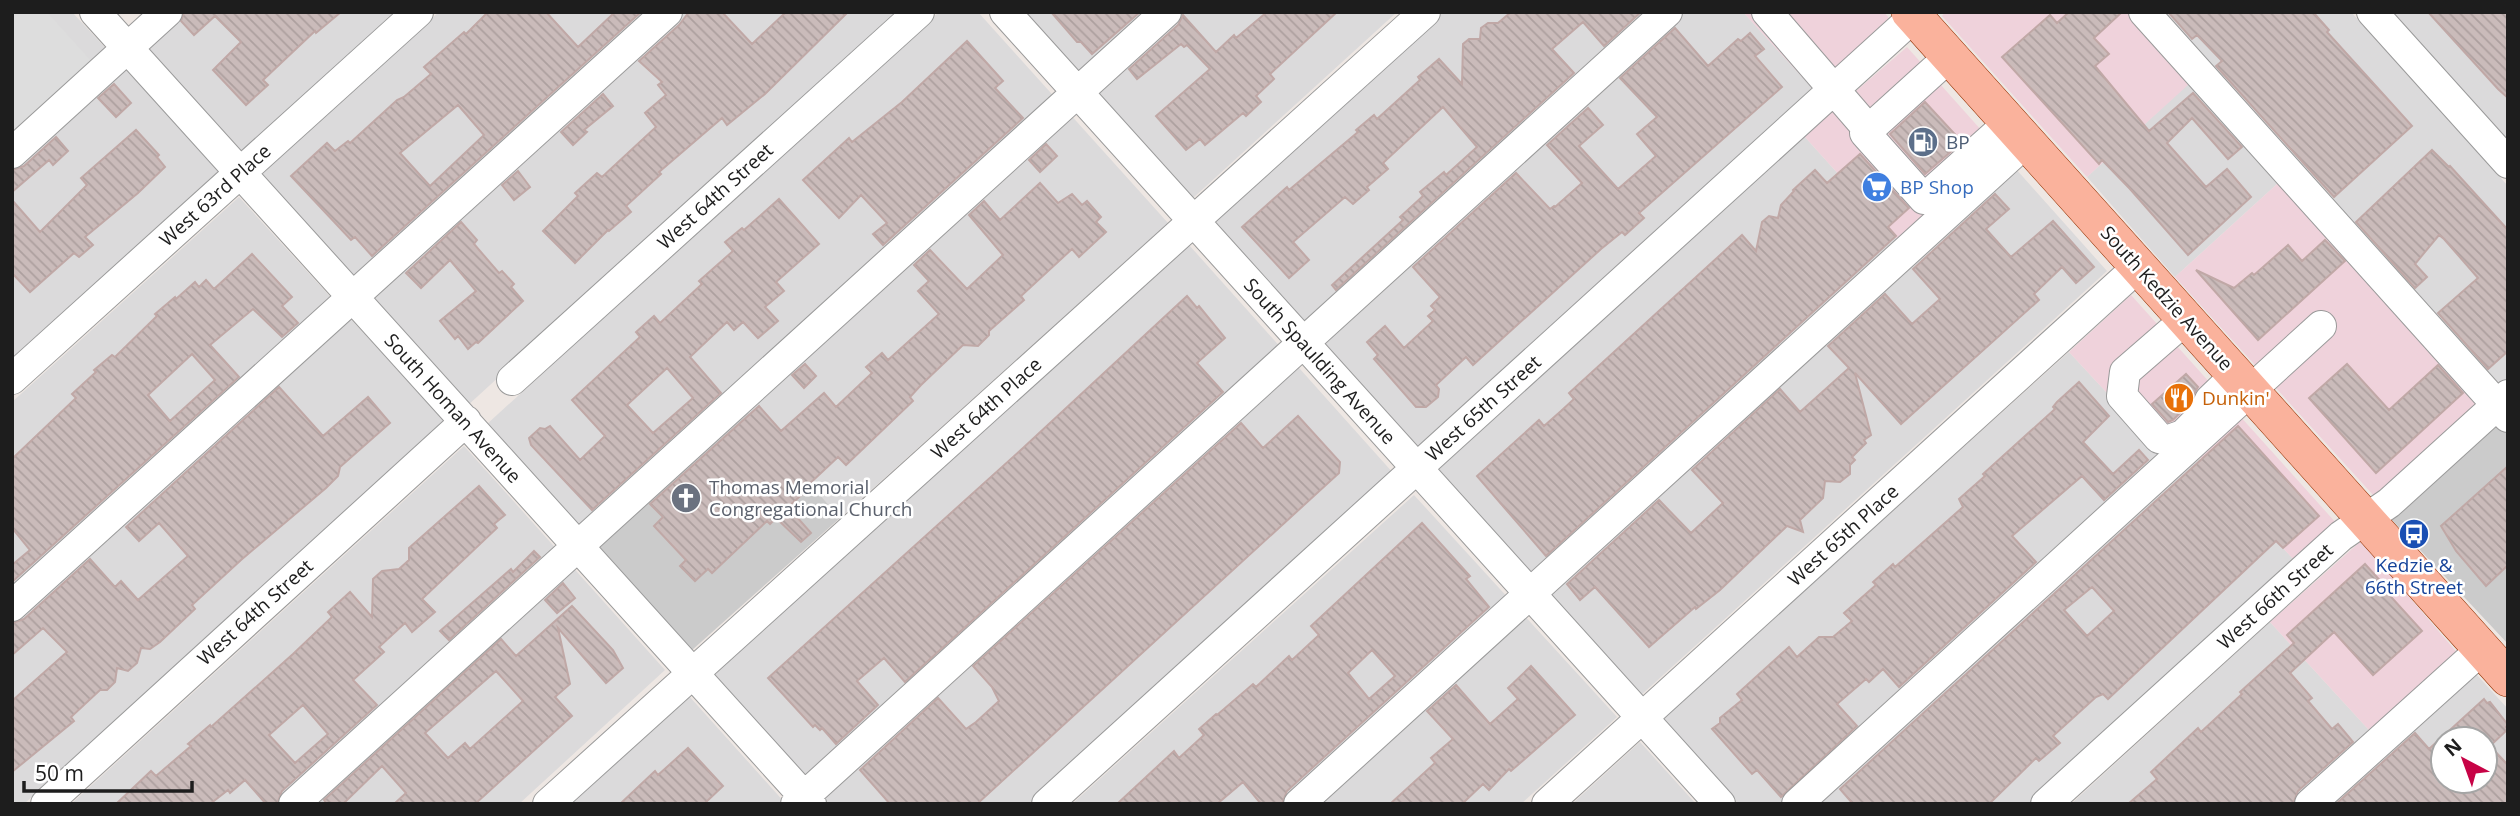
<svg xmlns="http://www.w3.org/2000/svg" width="2520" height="816" font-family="'Open Sans',sans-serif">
<defs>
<pattern id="building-back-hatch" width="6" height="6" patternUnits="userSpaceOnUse" patternTransform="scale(1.75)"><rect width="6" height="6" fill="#cabbba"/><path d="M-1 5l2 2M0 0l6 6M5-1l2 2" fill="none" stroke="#ada09f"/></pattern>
</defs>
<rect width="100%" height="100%" fill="#eee7e3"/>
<!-- residential -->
<path fill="#dbdadb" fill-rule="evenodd" d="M12,12H72L223,174L12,362Z
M167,12H398L242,153L137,39Z
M439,12H898L466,407L260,173Z
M939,12H978L1168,223L840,518L738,401L587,537L486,425Z
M1025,12H1397L1193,198Z
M1443,12H1743L1813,89L1420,449L1213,221Z
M2144,12H2351L2508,186V377L2489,395L2289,173L2175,277L2087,177L2199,74Z
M2389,12H2508V143Z
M1804,136L1907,250L2007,159L2107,271L1639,697L1436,468Z
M239,197L446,423L24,804H12V402Z
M1189,245L1394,474L1028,804H828L710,676Z
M2069,352L2172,463L2189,447L2295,561L2029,804H1738L1663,718Z
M464,446L665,670L519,804H71Z
M1414,495L1617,717L1521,804H1072Z
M2270,622L2379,741L2466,663L2508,709V804H2071ZM2443,739H2485V781H2443Z
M689,696L786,804H570Z
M1640,742L1696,804H1572Z"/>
<!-- commercial -->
<path fill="#efd2db" d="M1743,12H1884L1889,18L1813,89Z
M1945,12H2144L2200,74L2087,177L1942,16Z
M1907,47L2007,159L1907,250L1804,136Z
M2289,173L2489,395L2374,496L2175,277Z
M2131,295L2337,524L2295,561L2190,447L2172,463L2069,352Z
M2361,541L2466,663L2379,741L2270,622Z"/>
<!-- religious -->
<path fill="#cbcbcb" d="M738,401L840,518L691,651L587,537Z
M2508,416V644L2392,520Z"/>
<!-- parking -->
<path fill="#ddd" d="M12,12H47L94,64L12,139Z"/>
<!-- building -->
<path fill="url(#building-back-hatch)" stroke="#c0a8a6" stroke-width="2" fill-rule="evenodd" d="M184,12H341L316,33L315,31L263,80L268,85L246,105L213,70L241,42L215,16L194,35L181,21Z
M488,12H546L578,47L615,12H641L372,256L355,237L351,240L291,176L327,143L335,151L348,141L350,143L397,100L404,97L431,74L424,67L464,32L466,34ZM458,105L484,135L430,186L400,153Z
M689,12H722L752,44L786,12H848L765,94L727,125L722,118L659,172L661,174L626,206L631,212L609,231L608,230L575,263L543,231L578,196L575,193L597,173L602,177L656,127L645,113L666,95L658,85L662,82L639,61L679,25Z
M1051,12H1140L1092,54L1081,42H1077Z
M1267,12H1337L1270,74L1274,79L1256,96L1261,102L1246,116L1243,113L1205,145L1200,139L1186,150L1156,116L1210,69L1187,45L1184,47L1181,44L1137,79L1129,69L1178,25L1183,15L1216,52L1234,35L1236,38Z
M1511,12H1641L1604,46L1583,22L1552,49L1574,73L1336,290L1332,285L1403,220L1400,217L1423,196L1420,192L1444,172L1446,175L1477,147L1443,107L1383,163L1388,169L1367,187L1369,190L1353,204L1345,197L1293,242L1309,260L1289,278L1242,227L1287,187L1289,190L1358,132L1356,130L1374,115L1377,119L1420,80L1418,77L1439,59L1462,84L1463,44L1469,39H1480L1481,28L1488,23H1498Z
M2069,12H2122L2094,38L2109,54L2095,66L2149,131L2193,93L2242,147L2228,159L2192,118L2167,143L2206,187L2227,169L2251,197L2188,255L2130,189L2102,160L2099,164L2002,57L2050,15L2057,23Z
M2168,12H2313L2329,30L2327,32L2412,126L2334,197L2216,66L2222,61L2197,35L2192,39Z
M2428,12H2508V98L2498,89Z
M1675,28L1708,66L1738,39L1741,41L1750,33L1764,49L1755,56L1782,87L1639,213L1644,218L1625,235L1622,232L1601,249L1473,365L1466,357L1436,385L1439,389L1438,397L1426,407H1416L1374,359L1378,355L1367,342L1385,326L1404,348L1433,321L1428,316L1435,310L1431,306L1440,297L1413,267L1516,173L1550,209L1554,206L1555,207L1582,183L1547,145L1588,108L1603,125L1579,146L1618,189L1656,156L1637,134L1657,117L1620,78Z
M967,41L1003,81L995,88L1023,118L883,245L873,234L887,223L861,195L839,218L803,180L849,138L852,142L902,102Z
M114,84L131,103L116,117L98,98Z
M603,94L613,106L584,130L587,132L573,145L561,132Z
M1925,102L1962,142L1925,174L1890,134Z
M136,130L159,155L157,157L165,167L138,193L85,237L93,245L79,257L74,253L30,292L12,273V200L40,232L87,185L81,178Z
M56,137L68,151L53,165L49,160L12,192V170L24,166Z
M1046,144L1057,156L1040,172L1029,160Z
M2432,150L2449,167L2450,166L2508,230V351L2488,369L2438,313L2478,278L2444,239L2439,235L2415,264L2427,277L2415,288L2356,222Z
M1860,154L1909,208L1888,227L1896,236L1546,556L1477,476L1539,420L1544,426L1561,411L1574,399L1569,393L1742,235L1756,251L1762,222L1769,216L1778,218L1781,205L1794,191L1793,190L1815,170L1827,183Z
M518,171L530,187L514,200L502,185Z
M1040,183L1058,203L1072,194L1082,205L1087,201L1101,217L1096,222L1106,232L1079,257L1072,249L1021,296L1024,300L989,331V335L978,346L963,345L921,385L910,397L913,401L846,465L838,457L806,487L808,489L788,507L811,533L801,542L776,518L770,524L767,521L712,573L708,569L695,581L680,566L686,560L654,526L663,517L650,504L759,406L781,431L824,393L836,407L872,373L866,367L882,353L888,360L939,314L918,291L929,281L914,265L930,250L967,289L1003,255L969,215L984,201L1000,220Z
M1995,194L2009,209L1986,229L2011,257L2053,221L2094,267L2076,283L2062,267L2034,294L2039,300L1901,424L1855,373L1871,435L1864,440L1866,443L1852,457L1855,460L1850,465V474L1840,482L1825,481L1823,498L1800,520L1803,532L1787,526L1720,590L1696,609L1695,607L1649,647L1595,587L1580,600L1567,584L1659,500L1691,533L1723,503L1692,470L1780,389L1800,412L1849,368L1828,346L1885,294L1912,324L1940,299L1913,269Z
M779,199L819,244L776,282L784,291L765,307L778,321L758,338L743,322L734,330L727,322L690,357L721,393L592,510L531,445L529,438L540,428L545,429L550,426L580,460L605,436L572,400L640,337L636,332L654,316L660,323L702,284L699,281L733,251L725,242L742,228L744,230ZM667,368L693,398L653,433L627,405Z
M461,222L477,240L474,244L499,273L502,271L514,284L511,287L523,301L478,343L476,342L468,349L458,336L455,339L440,321L476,291L450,260L421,288L406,273Z
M2325,240L2345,261L2258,340L2196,270L2234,288L2252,273L2254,275L2288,245L2302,261Z
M252,254L292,297L282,306L298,323L282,337L253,309L210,345L239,377L12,582V565L30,550L12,528V459L76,398L72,394L96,372L94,370L112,355L115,357L157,316L155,314L175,297L176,299L195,282L199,287L206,280L214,289ZM192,354L215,380L170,421L148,395Z
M1187,296L1197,308L1199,306L1225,338L1197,363L1223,392L905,682L884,658L857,681L878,705L836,744L822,728L820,730L815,725L813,727L768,678L1023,448Z
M805,364L816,376L804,388L792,375Z
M2347,364L2389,410L2438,365L2463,393L2376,473L2309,398Z
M2186,374L2198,387L2188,405L2173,420L2168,422L2152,404Z
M2079,382L2109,416L2083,442L2113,474L2139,450L2148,460L2104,500L2082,476L2012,536L2036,562L1899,687L1883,669L1869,682L1866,679L1837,704L1857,726L1781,797L1757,770L1752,774L1712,729L1720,723V718L1742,700L1737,694L1789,647L1797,657L1819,637H1833L1852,621L1844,613L1876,585L1873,582L1893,564L1895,567L1963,507L1959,499L1985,476L1983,474L2055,409L2053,407L2057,402Z
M279,387L323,436L368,397L390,423L340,467L338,476L326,488L241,560L192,605L195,609L160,642L150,649L141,648L137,663L128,671L117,668L115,682L107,690H100L71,717L74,721L12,772V701L67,652L43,628L12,655V623L24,619L90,559L115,587L121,581L138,600L188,556L159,523L139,541L126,527Z
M1298,416L1340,462L1339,473L977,804H890L860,770L938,698L966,729L976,722L999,701L992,687L973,666L1241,423L1263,448Z
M2238,426L2319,516L2283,548L2276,541L2108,699L2103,694L2096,697L2053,736L2060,743L2039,761L2036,758L1989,804H1853L1840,789ZM2092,587L2114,611L2087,636L2064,610Z
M2508,466V565L2486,586L2456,551L2441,526Z
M479,486L505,515L494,524L497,528L422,599L435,612L412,632L405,623L379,647L384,652L353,680L377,705L282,791L277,804H266L245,780L230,793L228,790L210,804H116L151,771L156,776L191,746L188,744L210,725L211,727L293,654L332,617L328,612L350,592L372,617L373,579L382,571L399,569L409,560V548ZM303,705L328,734L295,763L269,735Z
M1422,523L1470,576L1466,579L1489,607L1287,791L1282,804H1261L1243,782L1217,804H1117L1174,751L1179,758L1204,735L1199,729L1216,714L1217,715L1253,684L1256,687L1289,656L1292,660L1319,635L1311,626ZM1372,650L1395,676L1369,699L1348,673Z
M534,551L540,557L449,640L440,631L511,569L513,572Z
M2365,564L2385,586L2383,588L2422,631L2373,675L2334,632L2290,673L2312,698L2308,701L2332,729L2338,724L2353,742L2298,791L2293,804H2128L2157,779L2151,772L2198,728L2201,732L2242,694L2240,692L2294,643L2287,635Z
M563,583L575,598L557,613L545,600Z
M572,606L613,650L623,668L606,683L558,628L570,684L555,697L572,716L475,804H394L406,793L382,766L343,804H327L324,800L501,639L516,656ZM496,671L523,701L470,749L465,743L448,758L425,733Z
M1531,666L1575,715L1511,771L1509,769L1489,790L1483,784L1462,804H1390L1435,763L1431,758L1453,739L1427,711L1456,685L1490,724L1518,699L1508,688Z
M2484,699L2487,703L2490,702L2508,725L2506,727L2508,729L2490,746L2508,765V804H2336L2415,733L2429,749ZM2443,739H2485V781H2443Z
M688,748L723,786L704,804H620L655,771L658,775Z"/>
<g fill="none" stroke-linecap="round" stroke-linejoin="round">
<!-- minor casing -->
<g stroke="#9a9a9a" stroke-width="32">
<path id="minor" d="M95,12L811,804
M1005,12L1720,804
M1767,12L1868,129
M2144,12L2508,417
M2372,12L2508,163
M1950,56L1865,133L1924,199L2009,123
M12,153L167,12
M2186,319L2125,372L2122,396L2159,438L2169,440L2183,435L2203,415L2210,400L2236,375
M12,379L418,12
M512,380L919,12
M12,606L667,12
M46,804L466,421
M294,804L1166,12
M548,804L1425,12
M796,804L1667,12
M1047,804L1919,12
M1299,804L2026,142
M1547,804L2139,266
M1797,804L2321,326
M2046,804L2341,536L2389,503L2508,395
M2310,804L2482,649"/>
</g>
<!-- major casing -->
<g stroke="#943202" stroke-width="38">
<path id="major" d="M1910,12L2508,678"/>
</g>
<!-- minor -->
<use href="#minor" stroke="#fff" stroke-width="30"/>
<!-- major -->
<use href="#major" stroke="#fab29c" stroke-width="37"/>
</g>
<!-- icons -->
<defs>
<g id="fuel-disc" transform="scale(1.575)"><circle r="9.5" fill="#5c6f8a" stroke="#fff"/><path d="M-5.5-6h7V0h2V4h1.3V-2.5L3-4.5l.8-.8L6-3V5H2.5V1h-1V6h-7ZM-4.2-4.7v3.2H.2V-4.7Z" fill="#fff"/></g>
<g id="supermarket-disc" transform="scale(1.575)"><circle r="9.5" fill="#3f7fe0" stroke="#fff"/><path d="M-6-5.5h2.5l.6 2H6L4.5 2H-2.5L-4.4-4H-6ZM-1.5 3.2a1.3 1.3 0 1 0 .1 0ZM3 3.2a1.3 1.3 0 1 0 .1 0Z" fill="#fff"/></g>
<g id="restaurant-disc" transform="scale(1.575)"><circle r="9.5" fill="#e8710a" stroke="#fff"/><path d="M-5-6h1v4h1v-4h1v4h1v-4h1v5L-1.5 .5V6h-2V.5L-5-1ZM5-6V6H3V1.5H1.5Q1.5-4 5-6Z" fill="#fff"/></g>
<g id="church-disc" transform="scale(1.575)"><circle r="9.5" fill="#6b7280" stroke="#fff"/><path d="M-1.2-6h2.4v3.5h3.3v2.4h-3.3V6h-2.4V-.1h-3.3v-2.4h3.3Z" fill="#fff"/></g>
<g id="bus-disc" transform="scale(1.575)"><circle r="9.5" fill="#1a4fb4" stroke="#fff"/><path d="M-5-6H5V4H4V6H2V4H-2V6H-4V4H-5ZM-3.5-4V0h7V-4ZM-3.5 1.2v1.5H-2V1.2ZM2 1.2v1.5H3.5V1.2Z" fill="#fff"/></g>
</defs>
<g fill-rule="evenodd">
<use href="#fuel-disc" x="1923" y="142"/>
<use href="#supermarket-disc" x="1877" y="187"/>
<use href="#restaurant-disc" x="2179" y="398"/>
<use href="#church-disc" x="686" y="498"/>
<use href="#bus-disc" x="2414" y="534"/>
</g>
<g text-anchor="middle" stroke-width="5" stroke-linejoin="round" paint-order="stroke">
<!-- service labels -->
<g font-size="19" fill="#4e5e75" stroke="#fff" text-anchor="start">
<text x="1946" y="149">BP</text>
</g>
<!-- shop labels -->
<g font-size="19" fill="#366cbe" stroke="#fff" text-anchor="start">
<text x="1900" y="194">BP Shop</text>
</g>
<!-- street labels -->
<g font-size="19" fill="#1d1d1d" stroke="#fff">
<text transform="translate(215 195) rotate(-42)" y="7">West 63rd Place</text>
<text transform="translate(715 196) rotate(-42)" y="7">West 64th Street</text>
<text transform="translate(2167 298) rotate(48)" y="7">South Kedzie Avenue</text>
<text transform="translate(1320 361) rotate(48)" y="7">South Spaulding Avenue</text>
<text transform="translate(453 408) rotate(48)" y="7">South Homan Avenue</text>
<text transform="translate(986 408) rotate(-42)" y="7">West 64th Place</text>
<text transform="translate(1483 408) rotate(-42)" y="7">West 65th Street</text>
<text transform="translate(1843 535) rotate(-42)" y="7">West 65th Place</text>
<text transform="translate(2275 596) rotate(-42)" y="7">West 66th Street</text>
<text transform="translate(255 612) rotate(-42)" y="7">West 64th Street</text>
</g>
<!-- food labels -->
<g font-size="19" fill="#c56008" stroke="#fff" text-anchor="start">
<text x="2202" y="405">Dunkin'</text>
</g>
<!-- worship labels -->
<g font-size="19" fill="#5b616d" stroke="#fff" text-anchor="start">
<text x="709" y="494">Thomas Memorial<tspan x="709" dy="22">Congregational Church</tspan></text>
</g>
<!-- transit labels -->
<g font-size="19" fill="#164399" stroke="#fff">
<text x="2414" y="572">Kedzie &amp;<tspan x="2414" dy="22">66th Street</tspan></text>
</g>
</g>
<!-- border -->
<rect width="2520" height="816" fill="none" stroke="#1d1d1d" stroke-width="28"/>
<!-- north arrow -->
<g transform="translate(2464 760) rotate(319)"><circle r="33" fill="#ffffff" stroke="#a5a5a5" stroke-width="2"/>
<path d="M0-5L12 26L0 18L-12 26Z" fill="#c70346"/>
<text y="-10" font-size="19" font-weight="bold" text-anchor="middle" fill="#1d1d1d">N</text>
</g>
<!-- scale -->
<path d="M24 781v10h168v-10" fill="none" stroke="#1d1d1d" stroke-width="3.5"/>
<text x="35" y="781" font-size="21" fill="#1d1d1d" stroke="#ffffff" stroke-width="5" paint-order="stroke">50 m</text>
</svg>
